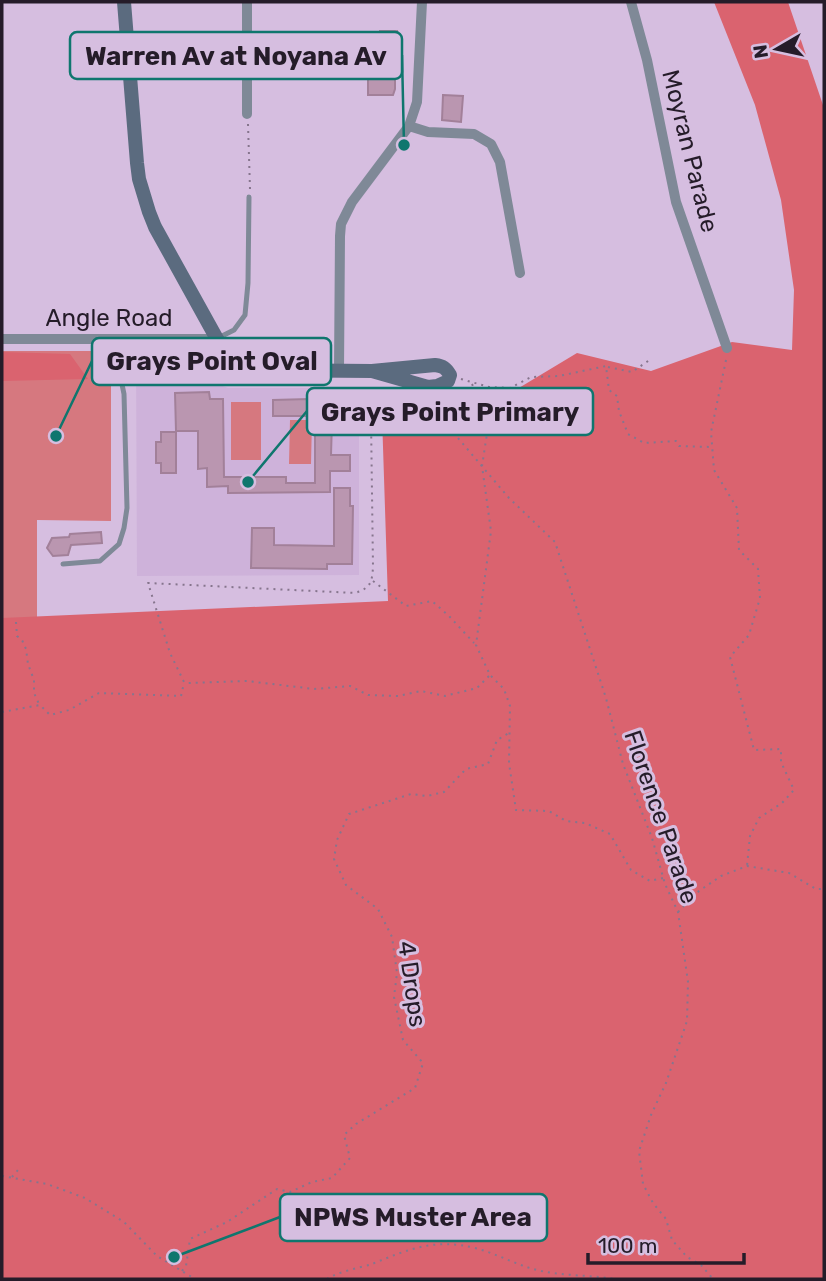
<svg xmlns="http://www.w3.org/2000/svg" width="826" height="1281" font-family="Rubik,sans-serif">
<rect width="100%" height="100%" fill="#d6bee0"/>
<!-- built -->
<path fill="#ceb2da" d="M136,353L228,388H359V575L137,576Z"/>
<!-- green -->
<path fill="#d6787f" d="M2,351H111V521L37,520V622H2Z
M231,402H261V460H231Z
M290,420H312L311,464H289Z"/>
<!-- forest -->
<path fill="#da636f" d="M714,2H788L824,108V1279H2V618L388,601L382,416L499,400L577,353L651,371L732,342L792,350L794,290L781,200L755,105Z
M2,352L70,354L88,379L2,381Z"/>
<!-- building -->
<path fill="#ba96b0" stroke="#a28099" stroke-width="2" d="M380,31H397V48H380Z
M368,78H395V89L393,95H368Z
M443,95L463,96L461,122L442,120Z
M209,392L210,399H223L224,477H286V483H315V421H332L331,455H350V471H330V492L228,493V486L207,487V468L198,469V431H176L175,393Z
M309,399V416H273V400Z
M161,432H176V473H161V463H156V442H161Z
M334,488H350V506H353L352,564H327V569L251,568L252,528H274V545L334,546Z
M101,532L102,543L71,545L68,555L53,556L47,548L52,538L69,537L70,534Z"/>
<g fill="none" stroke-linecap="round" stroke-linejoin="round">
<!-- path -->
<path stroke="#86758d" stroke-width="2" stroke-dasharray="2 5" stroke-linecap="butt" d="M248,124L250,189
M726,360L711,432L714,470L737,508L739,550L758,569L760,598L749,635L730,657L754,750L781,749V762L794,790L782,803L759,818L750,836L747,866
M608,367L632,372L651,359
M461,379L489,387L510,388L531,377L559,376L606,366L609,390L617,396L619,411L628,434L644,443L676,441L679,446L711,447
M472,384L488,420
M429,399L436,413L452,431L509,498L555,542L606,698L623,764L652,838L665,884L678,912L688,982L687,1021L666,1083L651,1115L639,1151L643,1184L653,1203L666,1219L672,1240L687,1257L701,1265L713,1279
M430,404L402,395L392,393L384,399L371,419L373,567C372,582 371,588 355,593L148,583L170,653L184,682L188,683L247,681L314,689L350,686L368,695L398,696L421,691L445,696L477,688L490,675L476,645L491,531L482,466L489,421L510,388
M373,581L406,606L432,601L449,616L474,643
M16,622L17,636L22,640L26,649L28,664L34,680V693L39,704
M491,676L504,689L510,706L509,763L516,810L549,811L566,821L585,823L610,834L631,870L650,881L663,878
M2,712L40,705L50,715L69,710L99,693L181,696L184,683
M678,912L699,891L721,876L747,866L789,873L816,889H824
M2,1176L47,1184L85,1198L124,1222L157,1256L195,1279
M12,1177L18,1170
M182,1271L186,1266L190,1239L227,1222L277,1189L290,1192L312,1182L332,1178L350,1158L344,1135L356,1124L415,1088L423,1063L403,1040L394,997L397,973L392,937L378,909L346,885L334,859L337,840L349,814L411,794L427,796L444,792L466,769L488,764L497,740L509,733
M327,1279C337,1272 359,1268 372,1264C409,1249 435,1238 475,1248C498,1254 518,1266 541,1271C565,1276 590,1275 615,1279"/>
<!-- lane -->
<path stroke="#7f8997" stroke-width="5" d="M220,337L234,330L245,315L248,283L249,197
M63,564L100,561L119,544L124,528L127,508L124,394L119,370L117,340"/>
<!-- street -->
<path stroke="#7f8997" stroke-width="10" d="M247,2V114
M631,2L647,60L676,202L727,348
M409,126L428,132L474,134L491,144L500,162L520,273
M2,339H217
M339,371L340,236L341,224L352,202L409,126L417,102L422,2"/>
<!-- secondary -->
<path stroke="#5b6b7f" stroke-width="14" d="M124,2L137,163L139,179L149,212L155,227L217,339L229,357L244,369L252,370L372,371L435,365C443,366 446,368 450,375L448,381L437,386L428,387L372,371"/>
</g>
<g text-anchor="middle" stroke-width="6" stroke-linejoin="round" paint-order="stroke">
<!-- street labels -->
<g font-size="24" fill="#251c29" stroke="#d6bee0">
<text transform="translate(690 151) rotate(76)" y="8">Moyran Parade</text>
<text x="109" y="326">Angle Road</text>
<text transform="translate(661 817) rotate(71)" y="8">Florence Parade</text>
<text transform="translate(412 984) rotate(82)" y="8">4 Drops</text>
</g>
</g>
<!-- callouts -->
<path fill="none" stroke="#0f766e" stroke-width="2.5" d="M404 145L402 55M56 436L92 361M248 482L307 411M174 1257L280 1217"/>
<g fill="#0f766e" stroke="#d6bee0" stroke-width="2.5">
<circle cx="404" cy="145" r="7"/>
<circle cx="56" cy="436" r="7"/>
<circle cx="248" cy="482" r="7"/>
<circle cx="174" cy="1257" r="7"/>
</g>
<g fill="#d6bee0" stroke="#0f766e" stroke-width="2.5">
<rect x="70" y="32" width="332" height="47" rx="7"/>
<rect x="92" y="338" width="239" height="47" rx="7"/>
<rect x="307" y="388" width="286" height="47" rx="7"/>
<rect x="280" y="1194" width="267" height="47" rx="7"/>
</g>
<g font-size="26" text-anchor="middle" font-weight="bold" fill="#251c29">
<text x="236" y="65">Warren Av at Noyana Av</text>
<text x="212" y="370">Grays Point Oval</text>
<text x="450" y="421">Grays Point Primary</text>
<text x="413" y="1226">NPWS Muster Area</text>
</g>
<!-- border -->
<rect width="826" height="1281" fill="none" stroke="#251c29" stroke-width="7"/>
<!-- north arrow -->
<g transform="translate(777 49) rotate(261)" stroke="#d6bee0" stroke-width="5" paint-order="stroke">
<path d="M0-5L12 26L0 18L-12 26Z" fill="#251c29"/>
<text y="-10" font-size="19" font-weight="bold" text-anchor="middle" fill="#251c29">N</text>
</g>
<!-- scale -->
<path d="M588 1253v10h156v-10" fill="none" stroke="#251c29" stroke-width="3.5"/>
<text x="598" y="1253" font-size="21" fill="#251c29" stroke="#d6bee0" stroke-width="5" paint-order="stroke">100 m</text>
</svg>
